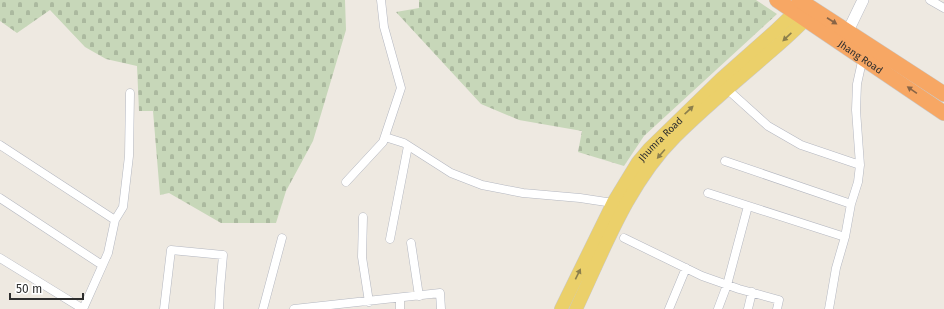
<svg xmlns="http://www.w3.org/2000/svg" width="944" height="309" font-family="'Fira Sans',sans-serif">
<defs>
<pattern id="cemetery-stones" width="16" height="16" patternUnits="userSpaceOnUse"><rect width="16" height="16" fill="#c7d7b9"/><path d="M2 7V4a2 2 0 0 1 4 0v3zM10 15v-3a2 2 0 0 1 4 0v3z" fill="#abb99f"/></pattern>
</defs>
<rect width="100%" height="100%" fill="#eee9e1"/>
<!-- cemetery -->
<path fill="url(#cemetery-stones)" d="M0,0H345L346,30L313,141L286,191L276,223H221L169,193L160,195L153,111H139L137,66L106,59L85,47L50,10L17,33L0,21Z
M419,0H756L777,14L644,136L624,166L578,152L582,131L519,120L481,104L396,12L419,8Z"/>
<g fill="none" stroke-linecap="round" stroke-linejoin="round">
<!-- street casing -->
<g stroke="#b4b7c0" stroke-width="9">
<path id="street" d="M930,0L944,8
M727,89L768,126L801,145L860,165
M385,137L404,143L451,173L482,185L523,193L580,198L613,203
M0,145L115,220
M725,161L851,204
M346,182L383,142L401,88L384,27L381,0
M708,193L845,237
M0,198L102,265
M363,217L362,257L369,302
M624,238L702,276L739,289L779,300L777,309
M390,239L408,146
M411,243L419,296
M0,258L83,309
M400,298V309
M83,309L108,253L115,220L123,207L129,156L130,93
M164,309L171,250L223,255L220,289L219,309
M263,309L282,238
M294,309L440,293L441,309
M669,309L686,268
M718,309L727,285L748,206
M748,309L752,292
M829,309L836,268L845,237L851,204L858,182L860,165L856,110L857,84L863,57"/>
</g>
<!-- secondary casing -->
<g stroke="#b4b7c0" stroke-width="12">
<path id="secondary" d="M848,31L863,0"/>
</g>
<!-- primary casing -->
<g stroke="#c9c9c9" stroke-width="14">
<g id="primary">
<path id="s1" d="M561,309L613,203L638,162L649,149L722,78L775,31L795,12L800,5"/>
<path d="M576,309C604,250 628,184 675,137C702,110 732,85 761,60C778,45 797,30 812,12"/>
</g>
</g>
<!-- highway casing -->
<g stroke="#c9c9c9" stroke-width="16">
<g id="highway">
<path id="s2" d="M777,0L944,113"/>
<path d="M799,0L944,94"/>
</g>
</g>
<!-- street -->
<use href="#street" stroke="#fff" stroke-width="8"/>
<!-- secondary -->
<use href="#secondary" stroke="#fff" stroke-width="11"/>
<!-- primary -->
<use href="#primary" stroke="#ebd06a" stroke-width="13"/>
<!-- highway -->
<use href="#highway" stroke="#f7a764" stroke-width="15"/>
</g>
<!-- one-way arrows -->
<defs><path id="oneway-solid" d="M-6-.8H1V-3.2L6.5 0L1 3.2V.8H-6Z"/></defs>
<g fill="#886446">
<use href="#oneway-solid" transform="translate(832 21) rotate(33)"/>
<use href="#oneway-solid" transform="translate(912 90) rotate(-145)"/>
</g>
<g fill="#8c7f4c">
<use href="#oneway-solid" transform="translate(787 37) rotate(137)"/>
<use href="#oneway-solid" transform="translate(689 110) rotate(-43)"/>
<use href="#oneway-solid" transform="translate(661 154) rotate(131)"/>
<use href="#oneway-solid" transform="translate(578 274) rotate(-64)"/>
</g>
<g text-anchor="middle" stroke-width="3" stroke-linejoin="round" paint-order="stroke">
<!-- street labels -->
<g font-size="10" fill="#2e2e2e" stroke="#fff">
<text dy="4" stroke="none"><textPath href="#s2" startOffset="101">Jhang Road</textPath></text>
<text dy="4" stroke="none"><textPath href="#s1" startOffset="198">Jhumra Road</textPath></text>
</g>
</g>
<!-- scale -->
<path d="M10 293v6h73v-6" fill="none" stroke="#2e2e2e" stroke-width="2"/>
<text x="16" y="293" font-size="12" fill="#2e2e2e" stroke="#ffffff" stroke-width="3" paint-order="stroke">50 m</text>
</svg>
